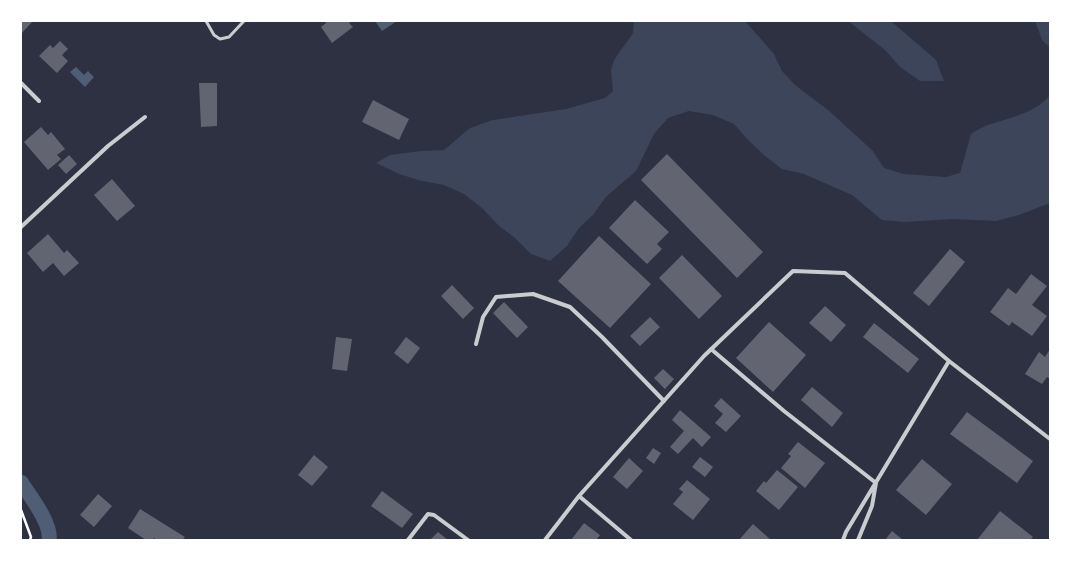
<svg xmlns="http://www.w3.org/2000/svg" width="1071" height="561" font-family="'Libre Baskerville',serif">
<rect width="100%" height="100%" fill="#2d3142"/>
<!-- green -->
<path fill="#3c4559" d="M634,21H745L774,54L782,71L795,85L828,110L873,151L884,168L904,174L946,177L960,173L971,134C977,130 984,126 991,124C1011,117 1036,113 1050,95V203L1019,215L996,221L952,219L905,222L882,220L852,195L804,174L782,169L765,156L748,140L734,124L713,115L689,111L668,118L654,134L636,171L606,197L593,215L579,228L567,246L550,261L531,254L515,238L498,225L483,209L464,194L444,185L422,181L399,174L376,163L390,155L421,151L444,150L470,128L493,120L566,109L605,98L613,91L611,70L614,60L633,33Z
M848,21H891L936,60L944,81H920L900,67L885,50Z
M1035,21H1050V48L1042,40Z"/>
<!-- water -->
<path fill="#4f5d75" d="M375,21H397L382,31Z
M76,67L84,75L88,71L94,77L85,87L70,72Z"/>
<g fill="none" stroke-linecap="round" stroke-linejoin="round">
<!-- canal -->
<path stroke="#4f5d75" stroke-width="15" d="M21,482C30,496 52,524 49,540"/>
</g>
<!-- building -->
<path fill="#626471" d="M21,21H33L21,34Z
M325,21H352L349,23L353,27L332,43L321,27L326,23Z
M60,41L68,49L62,55L68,61L57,73L39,56L50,45L53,48Z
M199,83H217V126L201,127Z
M373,100L409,119L399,140L362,122Z
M41,127L48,135L51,132L65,149L57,155L61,159L48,170L24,142Z
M667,154L763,252L737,278L641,180Z
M69,155L77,164L66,174L58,165Z
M112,179L135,206L117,221L94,195Z
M635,200L669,232L657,244L662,249L647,264L609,228Z
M48,234L64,253L67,250L79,263L64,276L53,263L43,272L27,253Z
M599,236L651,284L610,328L558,281Z
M950,249L965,262L929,306L913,293Z
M682,255L722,296L699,319L659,278Z
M1031,274L1047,286L1032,305L1047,316L1032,336L1012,322L1009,326L990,312L1008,288L1016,294Z
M452,285L474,308L463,319L441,296Z
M504,302L528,327L517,338L493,313Z
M825,306L846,325L831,342L809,323Z
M650,317L660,327L640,346L630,336Z
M769,322L806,355L773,392L736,358Z
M874,323L919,359L908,373L863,337Z
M336,337L352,339L347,371L332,369Z
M406,337L420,348L408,364L394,353Z
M1050,349V379L1047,377L1042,384L1025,374L1039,352L1045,357Z
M663,369L674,379L665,389L654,378Z
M812,387L843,413L832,427L801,400Z
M721,398L741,416L726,432L715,423L723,414L714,406Z
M680,410L711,437L702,447L693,438L678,454L670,447L684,431L672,420Z
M967,412L1033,461L1017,483L950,434Z
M798,442L825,463L805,488L781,468L791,456L788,454Z
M653,448L661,453L654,464L646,458Z
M314,455L328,467L312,486L298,475Z
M700,457L713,467L705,477L692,467Z
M629,458L643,471L627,489L613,477Z
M922,459L952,484L926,515L896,490Z
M777,470L798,487L779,510L756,491L764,481L766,483Z
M687,480L710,499L693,520L673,504L683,492L679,489Z
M382,491L413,514L402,528L371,506Z
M98,494L112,506L94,527L80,515Z
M140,509L185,537L182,540H157L154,538L152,540H146L128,528Z
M1000,511L1033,537L1030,540H977Z
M584,523L600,535L596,540H571Z
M753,524L771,540H739Z
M892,531L903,540H885Z
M438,532L448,540H430Z"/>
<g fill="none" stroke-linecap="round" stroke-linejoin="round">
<!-- path -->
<path stroke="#fff" stroke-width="2.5" d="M21,510L31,537L30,540"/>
<!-- service -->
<path stroke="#caccd0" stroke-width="3" d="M206,21L214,35L220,39L229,37L244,21"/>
<!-- minor -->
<path stroke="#caccd0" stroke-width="4" d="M21,83L39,101
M21,227L108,146L145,117
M476,344L483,317L496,297L533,294L570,307L602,337L664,401
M711,349L784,411L876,483L872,506L858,540
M579,496L631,540
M408,540L428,514L434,515L468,540
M545,540L579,496L704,356L793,271L845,273L949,361L1050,439
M843,540L846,532L949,361"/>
</g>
<!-- border -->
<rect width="1071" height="561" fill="none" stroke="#ffffff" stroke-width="44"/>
</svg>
